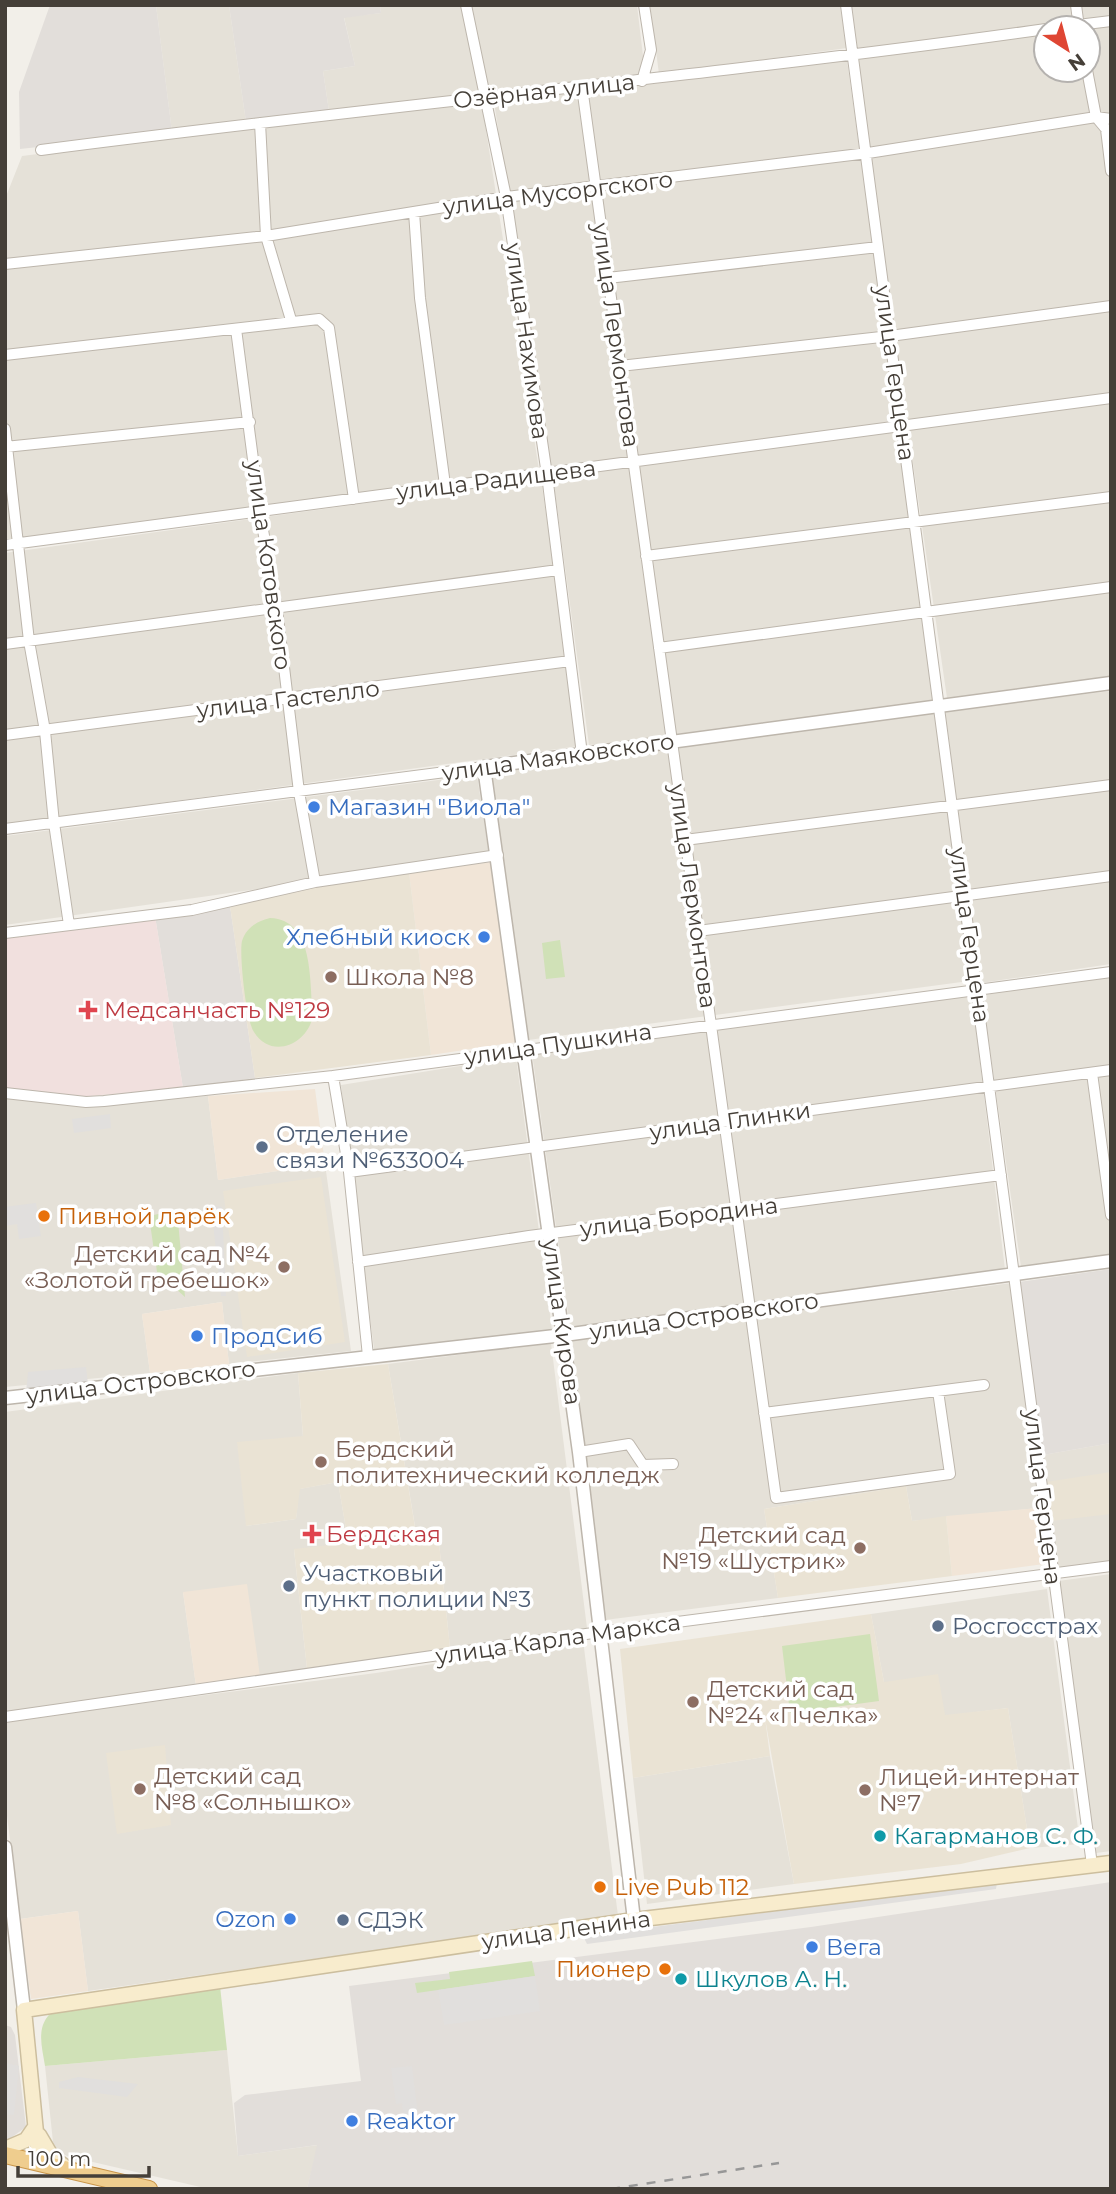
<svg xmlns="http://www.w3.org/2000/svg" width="1116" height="2194" font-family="Montserrat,sans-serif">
<rect width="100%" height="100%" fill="#f2efe9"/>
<!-- residential -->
<path fill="#e5e1d8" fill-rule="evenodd" d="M156,5H229L246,122L172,132Z
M380,5H637L645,73L329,111L323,71L355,66L344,17L381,13Z
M650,5H840L847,48L659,74Z
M849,5H1111V395L906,423ZM1046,28H1088V70H1046Z
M846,53L897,421L551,470L494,102Z
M481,98L539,470L5,546V199L22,156Z
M1111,403V676L947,698L908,429Z
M899,431L933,702L589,745L553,478Z
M541,479L579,746L5,824V553Z
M1111,691V964L981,983L945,711Z
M937,711L969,981L528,1040L489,770Z
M477,775L489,856L5,925V836Z
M1111,977V1256L1021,1267L982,995Z
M972,996L1005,1270L570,1328L532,1053Z
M516,1057L552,1330L374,1349L341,1085Z
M5,1096L76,1103L208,1096L218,1180L325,1164L351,1351L229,1364L222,1302L142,1314L150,1373L5,1387Z
M1012,1283L1038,1508L912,1521L906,1486L764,1509L778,1598L605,1620L570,1340Z
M551,1343L587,1628L450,1648L438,1533L294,1550L307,1669L260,1676L183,1592L196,1686L5,1714V1412L298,1373L303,1437L246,1526L296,1519L299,1489L338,1482L347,1535L415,1526L388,1364Z
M1111,1443V1562L1058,1570L1043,1455Z
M1111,1574V1851L1096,1853L1058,1581Z
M1047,1589L1080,1844L1030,1848L1008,1708L945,1716L884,1682L871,1614Z
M583,1640L618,1916L88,1991L78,1911L20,1919L5,1800V1721L376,1673Z
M770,1756L794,1884L647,1904L633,1778Z
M227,2050L238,2156L318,2145L307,2189H209L67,2156L58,2151L53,2142L45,2066Z"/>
<!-- commercial -->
<path fill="#f1e5d7" d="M493,862L517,1042L431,1055L409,872Z
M315,1089L325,1164L218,1180L208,1096Z
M222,1302L229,1364L150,1373L142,1314Z
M1038,1508L1044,1564L952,1576L946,1516Z
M247,1584L260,1676L196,1686L183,1592Z
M78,1911L88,1991L31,1999L20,1919Z"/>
<!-- industrial -->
<path fill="#e2deda" d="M50,5H156L172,132L20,149L19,92Z
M229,5H380L381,13L344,18L355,66L323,71L329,111L246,122Z
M229,899L255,1078L183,1088L154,910Z
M1111,1269V1443L1043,1455L1019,1282Z
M1111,1882V2189H307L317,2145L238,2156L234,2103L245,2095L361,2081L349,1986L811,1927Z
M5,2025L11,2027L15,2035L26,2127L5,2142Z"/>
<!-- education -->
<path fill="#eae3d4" d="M409,872L431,1055L255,1078L229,899Z
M321,1177L345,1342L247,1357L223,1191Z
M388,1364L415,1527L347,1535L338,1482L300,1489L296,1519L246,1526L237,1442L303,1436L298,1373Z
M1111,1472V1514L1051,1521L1046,1482Z
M906,1486L912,1521L946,1516L952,1576L778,1598L764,1509Z
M438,1533L450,1648L307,1669L294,1549Z
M871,1614L884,1682L938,1674L945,1715L1008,1708L1030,1848L961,1864L794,1884L765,1718L770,1756L633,1778L620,1649Z
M165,1745L171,1825L117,1834L106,1753Z"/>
<!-- medical -->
<path fill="#f1e0de" d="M154,910L183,1088L66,1098L5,1090V932Z"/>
<!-- green -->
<path fill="#d0e1b7" d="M270,918C315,920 309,981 313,1015C309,1043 272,1061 254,1032C246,1021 239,954 242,941C246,928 257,921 270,918Z
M560,940L565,977L546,979L542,943Z
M177,1210L185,1297L157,1272L149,1216Z
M870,1634L879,1701L790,1713L782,1646Z
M532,1961L535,1976L417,1993L415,1983L450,1979L449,1972Z
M220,1986L227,2050L45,2066C42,2046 35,2026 53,2011Z"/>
<!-- parking -->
<path fill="#e1dfdd" d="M110,1114L111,1128L74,1133L72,1119Z
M36,1203L41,1236L19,1239L17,1224L5,1226V1207Z
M211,1205L222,1207L226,1296H221Z
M86,1367L88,1384L26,1392L28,1372Z
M997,1883L996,1889L587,1944L583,1936Z
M535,1976L540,2011L444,2025L438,1990Z
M5,2063L19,2066L14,2115L5,2114Z
M412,2066L418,2115L404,2117L402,2103L396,2104L391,2068Z
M78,2077L138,2084L127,2097L59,2088V2082Z"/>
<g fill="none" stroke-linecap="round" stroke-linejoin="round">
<!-- minor casing -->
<g stroke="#bdb6ac" stroke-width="12">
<path id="minor" d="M466,5L506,197L547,475L582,754
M846,5L1092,1865
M1076,5L1079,28
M1053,28L1111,21
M1087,70L1096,117L1106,129L1111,171
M642,81L651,50L644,5
M582,87L776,1498L950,1474L938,1391
M260,123L266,236L291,320
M41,150C376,106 712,76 1046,29
M414,212L420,298L445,485
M5,264L266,236L506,197L868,153L1096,117L1111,119
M608,278L878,247
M236,329L260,513L277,609L299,792L315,882
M5,355L319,319L329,328L354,499
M620,366L890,336L1111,306
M5,429L29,641L45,731L54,823L69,925
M5,447L250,422
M5,545L1111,398
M646,556L1111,497
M5,644L558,570
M659,648L1111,587
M5,735L570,661
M5,829L484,767
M685,840L1111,785
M698,931L1111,876
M5,933L192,910L315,882L498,855
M1092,1073L1111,1215
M333,1076L349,1172L368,1356
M5,1093L86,1102L104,1101L333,1076L1111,972
M349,1172L1111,1070
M358,1262L529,1236L1001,1175
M764,1413L984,1385
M579,1452L629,1444L643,1465L673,1464
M5,1717L600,1632L1111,1566"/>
</g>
<!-- tertiary casing -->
<g stroke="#bdb6ac" stroke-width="15">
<path id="tertiary" d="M5,1398L564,1335L1111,1261
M5,1847L24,2010
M634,1920L579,1452L484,767L1111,683"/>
</g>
<!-- secondary casing -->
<g stroke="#ccbe9e" stroke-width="17">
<path id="secondary" d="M39,2135L52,2157L68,2169
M5,2149L26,2140L35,2127
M39,2163L24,2010L634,1920L1111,1863"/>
</g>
<!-- trunk casing -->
<g stroke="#ca964b" stroke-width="18">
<path id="trunk" d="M5,2155L149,2189"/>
</g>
<!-- minor -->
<use href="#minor" stroke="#fff" stroke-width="10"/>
<!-- tertiary -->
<use href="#tertiary" stroke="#fff" stroke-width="12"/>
<!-- secondary -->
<use href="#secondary" stroke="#f8eccd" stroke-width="14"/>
<!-- trunk -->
<use href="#trunk" stroke="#efcd8e" stroke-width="16"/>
<!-- rail -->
<path stroke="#979797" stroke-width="2.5" stroke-dasharray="9 9" stroke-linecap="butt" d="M611,2189L779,2163"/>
</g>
<!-- markers -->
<g fill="#3f7fe0" stroke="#fff" stroke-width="2.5">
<circle cx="314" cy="807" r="7"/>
<circle cx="484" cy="937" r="7"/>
<circle cx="197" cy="1336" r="7"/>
<circle cx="290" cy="1919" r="7"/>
<circle cx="812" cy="1947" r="7"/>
<circle cx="352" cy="2121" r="7"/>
</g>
<g fill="#8d6e63" stroke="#fff" stroke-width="2.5">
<circle cx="331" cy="977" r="7"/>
<circle cx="284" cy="1267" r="7"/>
<circle cx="321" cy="1462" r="7"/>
<circle cx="860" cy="1548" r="7"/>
<circle cx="693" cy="1702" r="7"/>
<circle cx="140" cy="1789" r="7"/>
<circle cx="865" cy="1790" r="7"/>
</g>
<g fill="#e0444e" stroke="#fff" stroke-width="2.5">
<path d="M84.5 999.5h7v7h7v7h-7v7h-7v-7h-7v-7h7z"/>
<path d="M308.5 1523.5h7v7h7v7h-7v7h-7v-7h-7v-7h7z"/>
</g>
<g fill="#5c6f8a" stroke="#fff" stroke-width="2.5">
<circle cx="262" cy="1147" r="7"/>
<circle cx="289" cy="1586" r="7"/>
<circle cx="938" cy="1626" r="7"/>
<circle cx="343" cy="1920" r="7"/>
</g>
<g fill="#e8710a" stroke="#fff" stroke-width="2.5">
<circle cx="44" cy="1216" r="7"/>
<circle cx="600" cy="1887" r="7"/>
<circle cx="665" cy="1969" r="7"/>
</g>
<g fill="#0f9aa8" stroke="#fff" stroke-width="2.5">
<circle cx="880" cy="1836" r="7"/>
<circle cx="681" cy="1979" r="7"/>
</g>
<g text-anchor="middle" stroke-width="7" stroke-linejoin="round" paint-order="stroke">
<!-- street labels -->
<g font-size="23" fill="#453f38" stroke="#fff">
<text transform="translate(544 91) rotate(-6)" y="8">Озёрная улица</text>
<text transform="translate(558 193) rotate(-7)" y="8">улица Мусоргского</text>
<text transform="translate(616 335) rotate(82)" y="8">улица Лермонтова</text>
<text transform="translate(527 341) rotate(82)" y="8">улица Нахимова</text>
<text transform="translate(895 373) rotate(82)" y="8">улица Герцена</text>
<text transform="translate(496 480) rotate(-7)" y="8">улица Радищева</text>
<text transform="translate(269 565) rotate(82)" y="8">улица Котовского</text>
<text transform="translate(288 699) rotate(-7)" y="8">улица Гастелло</text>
<text transform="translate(558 757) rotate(-8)" y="8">улица Маяковского</text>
<text transform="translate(693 896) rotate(82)" y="8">улица Лермонтова</text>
<text transform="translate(970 935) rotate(82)" y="8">улица Герцена</text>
<text transform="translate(558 1044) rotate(-8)" y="8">улица Пушкина</text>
<text transform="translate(730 1121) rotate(-8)" y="8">улица Глинки</text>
<text transform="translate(679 1217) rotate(-7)" y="8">улица Бородина</text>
<text transform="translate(704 1316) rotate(-8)" y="8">улица Островского</text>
<text transform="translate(562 1322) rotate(82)" y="8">улица Кирова</text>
<text transform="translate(141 1382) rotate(-7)" y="8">улица Островского</text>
<text transform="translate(1043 1497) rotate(83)" y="8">улица Герцена</text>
<text transform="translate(558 1639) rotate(-8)" y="8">улица Карла Маркса</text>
<text transform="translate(566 1930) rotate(-8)" y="8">улица Ленина</text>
</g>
<!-- shop labels -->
<g font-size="23" fill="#366cbe" stroke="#fff" text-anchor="start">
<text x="328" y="815">Магазин "Виола"</text>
<text x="470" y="945" text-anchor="end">Хлебный киоск</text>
<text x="211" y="1344">ПродСиб</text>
<text x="276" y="1927" text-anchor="end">Ozon</text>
<text x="826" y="1955">Вега</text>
<text x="366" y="2129">Reaktor</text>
</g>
<!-- education labels -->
<g font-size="23" fill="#785e54" stroke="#fff" text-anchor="start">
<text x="345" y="985">Школа №8</text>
<text x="270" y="1262" text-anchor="end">Детский сад №4<tspan x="270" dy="26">«Золотой гребешок»</tspan></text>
<text x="335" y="1457">Бердский<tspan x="335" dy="26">политехнический колледж</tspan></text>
<text x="846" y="1543" text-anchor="end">Детский сад<tspan x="846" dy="26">№19 «Шустрик»</tspan></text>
<text x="707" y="1697">Детский сад<tspan x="707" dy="26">№24 «Пчелка»</tspan></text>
<text x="154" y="1784">Детский сад<tspan x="154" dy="26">№8 «Солнышко»</tspan></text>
<text x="879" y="1785">Лицей-интернат<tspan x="879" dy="26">№7</tspan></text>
</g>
<!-- health labels -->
<g font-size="23" fill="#be3a42" stroke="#fff" text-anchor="start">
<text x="104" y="1018">Медсанчасть №129</text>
<text x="326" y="1542">Бердская</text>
</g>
<!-- service labels -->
<g font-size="23" fill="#4e5e75" stroke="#fff" text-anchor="start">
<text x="276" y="1142">Отделение<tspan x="276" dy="26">связи №633004</tspan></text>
<text x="303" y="1581">Участковый<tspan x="303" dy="26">пункт полиции №3</tspan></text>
<text x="952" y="1634">Росгосстрах</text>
<text x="357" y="1928">СДЭК</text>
</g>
<!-- food labels -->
<g font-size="23" fill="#c56008" stroke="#fff" text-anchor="start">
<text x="58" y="1224">Пивной ларёк</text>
<text x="614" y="1895">Live Pub 112</text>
<text x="651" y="1977" text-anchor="end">Пионер</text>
</g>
<!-- culture labels -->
<g font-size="23" fill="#0d838f" stroke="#fff" text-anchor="start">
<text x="894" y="1844">Кагарманов С. Ф.</text>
<text x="695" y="1987">Шкулов А. Н.</text>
</g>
</g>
<!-- border -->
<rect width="1116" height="2194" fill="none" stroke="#453f38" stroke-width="14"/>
<!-- north arrow -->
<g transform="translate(1067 49) rotate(144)"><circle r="33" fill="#ffffff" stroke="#b5b2af" stroke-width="2"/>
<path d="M0-5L12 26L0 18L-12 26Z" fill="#df4633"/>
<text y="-10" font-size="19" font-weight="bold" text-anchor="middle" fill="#453f38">N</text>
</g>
<!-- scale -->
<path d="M18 2166v10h131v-10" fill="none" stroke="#453f38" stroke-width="3.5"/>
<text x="28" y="2166" font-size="21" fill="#453f38" stroke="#ffffff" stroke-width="5" paint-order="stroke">100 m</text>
</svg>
